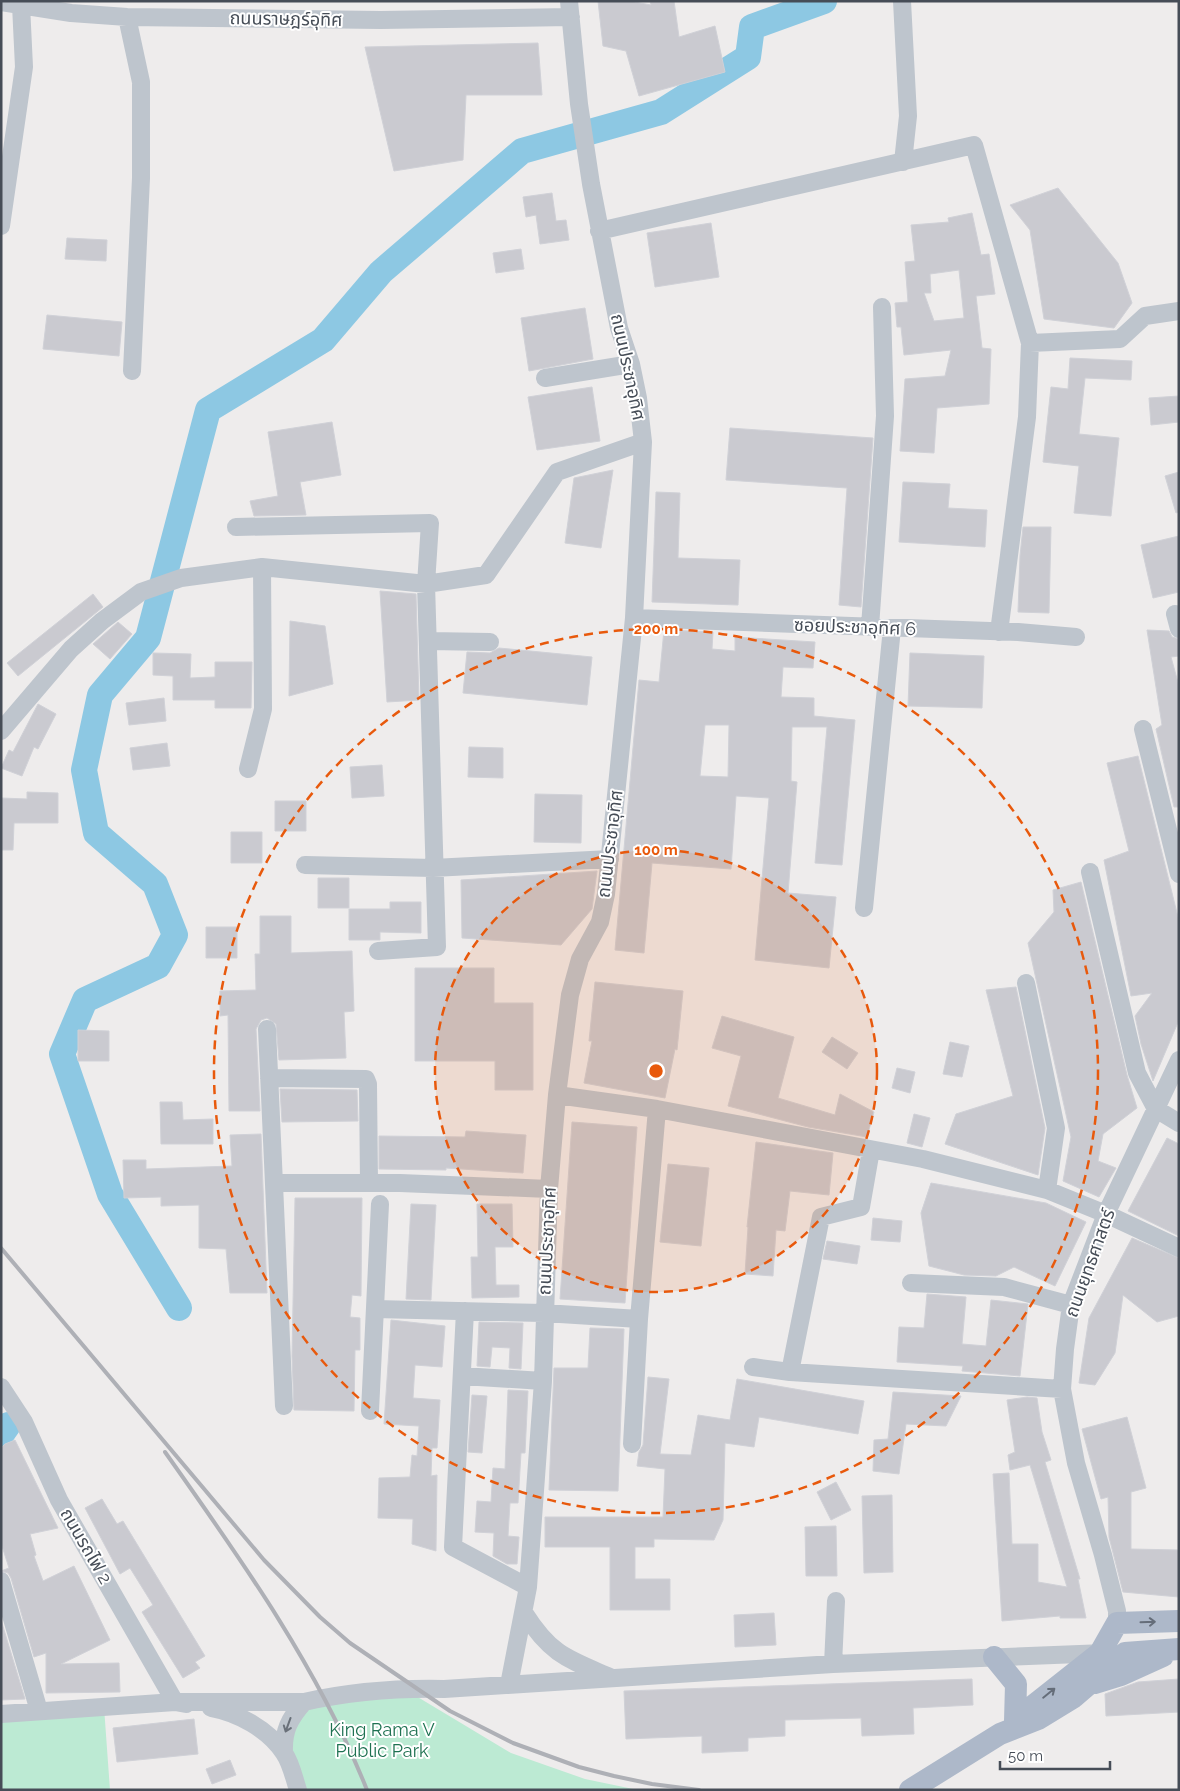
<svg xmlns="http://www.w3.org/2000/svg" width="1180" height="1791" font-family="Raleway,'Noto Sans Thai',sans-serif">
<rect width="100%" height="100%" fill="#eeecec"/>
<!-- green -->
<path fill="#bcead3" d="M406,1690L511,1753L585,1779L638,1790H298L287,1725L304,1702Z
M104,1707L110,1790H1V1714Z"/>
<g fill="none" stroke-linecap="round" stroke-linejoin="round">
<!-- river -->
<path stroke="#8dc8e3" stroke-width="26" d="M179,1308L110,1194L62,1054L85,1000L158,966L175,935L155,884L96,833L84,770L100,695L148,638L208,410L323,340L381,272L522,151L661,112L748,57L752,27L824,1
M1,1435L8,1425"/>
</g>
<!-- building -->
<path fill="#cacad0" stroke="#d0d1d7" fill-rule="evenodd" d="M598,1H629L651,5L650,1H674L679,37L715,26L725,72L639,96L626,51L603,46Z
M538,43L542,95H466L463,160L394,171L365,47Z
M1058,188L1118,263L1132,303L1114,328L1044,319L1030,230L1010,205Z
M552,193L556,221L566,220L569,240L540,244L536,215L526,217L523,197Z
M972,213L981,255L989,254L995,294L976,296L982,348L991,349L989,404L937,408L934,453L900,451L905,379L945,376L951,350L904,355L901,327H897L895,303L908,302L905,262L915,261L911,225L949,222L948,218ZM959,270L964,318L934,321L924,293H931L930,274Z
M711,223L719,277L655,287L647,233Z
M67,238L107,240L106,261L65,259Z
M521,249L524,269L496,273L493,253Z
M585,308L593,359L529,371L521,318Z
M47,315L122,322L119,356L43,349Z
M1070,358L1132,361L1131,380L1085,378L1079,434L1119,438L1111,516L1074,513L1079,466L1043,462L1051,387L1068,389Z
M592,387L600,441L537,450L528,397Z
M1179,396V422L1151,425L1149,398Z
M332,422L341,475L300,482L306,515L254,516L250,501L278,496L268,432Z
M730,428L873,438L861,607L839,605L847,488L726,480Z
M613,470L601,548L565,543L574,478Z
M1179,472V512L1176,513L1165,476Z
M903,482L950,484L948,508L987,510L985,547L899,542Z
M656,492L680,493L678,558L740,560L738,605L652,602Z
M1023,527H1051L1049,613L1018,612L1020,556Z
M1179,536V592L1153,598L1141,545Z
M380,591L416,594L419,700L387,702Z
M93,594L103,607L18,676L7,663Z
M290,621L325,626L333,684L289,696Z
M118,622L132,634L110,659L93,644Z
M664,630L713,632L712,649L735,651V637L815,642L813,668L783,667L781,697L814,698V716L855,720L842,865L815,863L827,727H792L791,781L797,782L788,893L836,897L829,968L755,960L769,798L736,796L731,869L652,863L644,953L615,950L639,680L659,682ZM705,725H729L728,777L700,776Z
M1147,630L1169,631L1172,637L1179,639V656L1171,657L1179,686V807H1174L1156,729L1162,725Z
M499,648L592,657L587,705L463,693L467,652L490,653Z
M153,653L191,654L190,678L215,677V662H252L251,708H215V700H173V676L153,675Z
M910,653L984,656L982,708L908,706Z
M164,698L166,721L129,725L126,703Z
M38,704L56,714L38,749L34,747L22,776L1,768L9,750L13,752Z
M167,743L170,766L133,770L130,748Z
M469,747L503,748V778L468,777Z
M1138,756L1179,921V1020L1153,1081L1141,1044L1135,1016L1152,993L1131,996L1104,860L1129,851L1107,763Z
M382,765L384,796L352,798L350,767Z
M27,792L58,793V823H14L13,850H1V798L27,799Z
M535,794L582,795L581,843L534,842Z
M275,801H306V831H275Z
M231,832H262V863H231Z
M597,871L592,909L561,945L462,938L461,880Z
M318,878H349V908H318Z
M1081,882L1127,1075L1137,1108L1103,1134L1098,1161L1116,1168L1099,1197L1063,1181L1071,1137L1028,943L1054,912L1053,890Z
M390,902H421V933L380,932V940H349V909H390Z
M260,916H291V953L352,951L354,1011L344,1012L346,1058L279,1060L276,1024L267,1018L261,1020L256,1029L260,1111H229L228,1015L220,1016V991L256,990L255,954H260Z
M206,927H237V958H206Z
M415,968H494V1003H533V1090H495V1061H415Z
M595,982L683,991L677,1050L675,1049L665,1098L584,1083L592,1041H589Z
M1016,987L1045,1128L1038,1175L945,1144L956,1114L1013,1096L986,990Z
M722,1016L794,1037L778,1098L835,1115L840,1094L874,1112L867,1137L808,1127L728,1106L741,1056L712,1048Z
M78,1030L109,1031V1061H78Z
M832,1037L858,1053L847,1069L822,1052Z
M950,1042L969,1046L962,1077L943,1074Z
M897,1068L915,1072L910,1093L892,1088Z
M280,1089L357,1090L358,1121L282,1122Z
M160,1102H182L183,1120L213,1119V1144H161Z
M914,1114L930,1118L922,1147L907,1143Z
M572,1122L637,1127L625,1303L560,1299Z
M466,1131L526,1135L523,1173L446,1168V1170L379,1169V1136L465,1137Z
M261,1134L267,1293H230L226,1249L199,1248V1205L161,1206V1197L124,1198L123,1160H146V1169L232,1166L230,1135Z
M1167,1138L1179,1144V1236L1128,1211Z
M756,1142L833,1153L829,1195L790,1191L785,1231L776,1230L773,1276L745,1274L748,1227H747Z
M668,1164L709,1168L701,1246L660,1242Z
M931,1183L1046,1203L1086,1222L1055,1286L1014,1267L996,1276L964,1275L929,1266L921,1213Z
M295,1198H362L361,1296L352,1295L350,1317L360,1318V1350H355L354,1411L294,1410L292,1356Z
M411,1204L436,1205L431,1300L406,1299Z
M477,1204H512L513,1247H495L496,1285H519V1297L472,1298L471,1257H478Z
M873,1218L902,1221L900,1242L871,1240Z
M1132,1238L1179,1258V1316L1157,1322L1123,1295L1115,1353L1095,1385L1079,1383L1089,1318Z
M827,1241L860,1246L857,1264L823,1259Z
M927,1294L966,1297L962,1344L986,1346L991,1300L1028,1304L1020,1376L962,1371L963,1366L897,1362L899,1327L924,1328Z
M391,1320L445,1326L442,1367L415,1365L413,1398L440,1400L437,1448H432L431,1476L437,1475L436,1551L412,1544L413,1519L378,1518L379,1478L410,1477L412,1455L417,1456L419,1426L384,1424Z
M479,1322L523,1323L521,1369L509,1368L510,1348L492,1347L490,1367L477,1366Z
M590,1328L624,1329L618,1491L549,1490L554,1368H588Z
M648,1377L669,1379L660,1454L691,1455L698,1415L730,1420L737,1379L864,1401L858,1434L759,1417L754,1447L725,1443L723,1520L714,1540L654,1539V1547H635V1579H670V1610H610V1547H545V1517H663L665,1469L637,1466L639,1452L643,1445Z
M508,1390L528,1391L525,1453H521L518,1503H510L508,1536L519,1537L517,1564H507L493,1556L494,1533L475,1532L477,1501L491,1502L493,1468L505,1469Z
M893,1392L961,1396L946,1426L906,1424L899,1474L873,1471L874,1440L888,1439Z
M472,1395L487,1396L482,1453L468,1452Z
M1027,1397L1037,1398L1042,1432L1051,1460L1045,1462L1080,1579H1078L1086,1618H1060V1616L1002,1621L993,1474L1009,1473L1012,1544H1038V1582L1067,1587L1030,1465L1010,1470L1008,1455L1015,1452L1007,1400Z
M1127,1417L1146,1488L1131,1492V1549L1179,1550V1597L1123,1592L1109,1537L1108,1497L1101,1499L1082,1429Z
M15,1440L58,1528L30,1534L36,1555L34,1556L43,1581L74,1566L110,1640L61,1664L119,1663L120,1692L46,1693V1653L34,1657L11,1578L8,1573L1,1571L9,1568L1,1543V1448L5,1444Z
M836,1482L851,1510L831,1520L817,1492Z
M892,1495L893,1572L864,1573L862,1496Z
M102,1499L117,1524L123,1521L205,1656L195,1662L200,1668L183,1678L142,1612L153,1605L130,1568L120,1574L85,1508Z
M836,1526L837,1576H806L805,1527Z
M774,1613L776,1645L735,1647L734,1615Z
M1,1620L25,1699L1,1700Z
M972,1679L973,1705L913,1708L914,1734L862,1736L861,1718L785,1720V1736L748,1738V1751L702,1753V1736L626,1739L624,1691Z
M1179,1679V1712L1106,1716L1105,1694L1138,1682Z
M194,1719L198,1754L117,1762L113,1728Z
M230,1760L236,1775L212,1784L206,1769Z"/>
<g fill="none" stroke-linecap="round" stroke-linejoin="round">
<!-- minor -->
<path stroke="#bec5cd" stroke-width="18" d="M902,1L908,116L903,162
M1,2L71,13L127,17L381,20L571,17
M127,17L141,82V178L132,371
M1,226L24,67L21,5
M599,231L974,145L1030,343L1027,417L999,632
M1030,343L1120,339L1145,316L1179,311
M545,378L631,364
M236,527L430,523L426,584L437,947L378,951
M1175,614L1179,629
M634,618L1018,632L1076,637
M870,627L885,416L882,307
M429,641L490,642
M1143,729L1179,874
M1,731L71,649L102,621L141,592L181,578L262,567L426,584L486,575L557,472L643,442
M248,769L263,709L262,567
M305,865L433,868L610,859
M1090,872L1137,1073L1156,1109L1179,1123
M864,908L892,628
M1026,983L1056,1128L1047,1190
M267,1029L284,1406
M269,1078L366,1079L368,1084L369,1183
M557,1095L657,1109L923,1159L1047,1190L1106,1214L1179,1248
M871,1150L861,1207L821,1217L790,1372L1062,1389
M275,1183H400L549,1189
M911,1283L1004,1287L1071,1305
M375,1309L544,1313L639,1319
M465,1311L453,1547L528,1587
M753,1367L790,1372
M462,1376L543,1381
M1,1387L24,1422L59,1500L175,1702L186,1704
M370,1411L380,1204
M632,1444L639,1319L657,1109
M1,1581L39,1711
M525,1614C551,1655 568,1659 610,1677
M1117,1623V1611L1103,1555L1076,1463L1062,1389L1065,1349L1071,1305L1106,1214L1179,1060
M833,1664L836,1601
M509,1685L528,1587L543,1381L549,1189L557,1095L570,995L580,959L600,922L606,894L634,618L643,442L638,398L631,364L619,328L591,184L579,104L569,1
M211,1708C238,1713 268,1729 284,1753C291,1763 294,1778 298,1790
M1,1714L175,1702H304C349,1692 398,1688 444,1689L833,1664L1105,1653
M284,1753C283,1731 289,1719 304,1702"/>
<!-- major -->
<path stroke="#adb8c9" stroke-width="22" d="M994,1657L1016,1684L1015,1721
M1095,1683L1121,1675L1163,1656
M1019,1717L1100,1653L1117,1623L1179,1621
M910,1790L1000,1734L1038,1719L1074,1697L1125,1653L1179,1649"/>
<!-- rail -->
<path stroke="#aeb0b6" stroke-width="4" d="M1,1248L264,1560L320,1617L350,1643L450,1711L513,1743L579,1767L614,1776L652,1784L699,1790
M165,1452C240,1558 318,1667 367,1790"/>
</g>
<!-- one-way arrows -->
<defs><path id="oneway-shaft" d="M-6 0H5M1.5-3L5.5 0L1.5 3" fill="none" stroke-width="1.6" stroke-linecap="round" stroke-linejoin="round" transform="scale(1.25)"/></defs>
<g stroke="#656d79">
<use href="#oneway-shaft" transform="translate(1148 1622) rotate(-2)"/>
<use href="#oneway-shaft" transform="translate(1049 1693) rotate(-39)"/>
</g>
<use stroke="#6a717a" href="#oneway-shaft" transform="translate(288 1725) rotate(110)"/>
<!-- distance rings -->
<circle cx="656" cy="1071" r="221" fill="#e8590c" fill-opacity=".12"/>
<g fill="none" stroke="#e8590c" stroke-width="2.5" stroke-dasharray="9 6">
<circle cx="656" cy="1071" r="221"/>
<circle cx="656" cy="1071" r="442"/>
</g>
<g text-anchor="middle" stroke-width="4" stroke-linejoin="round" paint-order="stroke">
<!-- street labels -->
<g font-size="18" fill="#464d57" stroke="#fff">
<text transform="translate(286 19) rotate(1)" y="6">ถนนราษฎร์อุทิศ</text>
<text transform="translate(628 367) rotate(78)" y="6">ถนนประชาอุทิศ</text>
<text transform="translate(855 627) rotate(2)" y="6">ซอยประชาอุทิศ 6</text>
<text transform="translate(610 844) rotate(-83)" y="6">ถนนประชาอุทิศ</text>
<text transform="translate(547 1241) rotate(-87)" y="6">ถนนประชาอุทิศ</text>
<text transform="translate(1090 1263) rotate(-70)" y="6">ถนนยุทธศาสตร์</text>
<text transform="translate(86 1546) rotate(60)" y="6">ถนนรถไฟ 2</text>
</g>
<!-- park labels -->
<g font-size="18" fill="#1e7151" stroke="#fff">
<text x="382" y="1736">King Rama V<tspan x="382" dy="21">Public Park</tspan></text>
</g>
</g>
<circle cx="656" cy="1071" r="8" fill="#e8590c" stroke="#fff" stroke-width="2.5"/>
<g font-size="15" text-anchor="middle" font-weight="bold" fill="#e8590c" stroke="#fff" stroke-width="4" stroke-linejoin="round" paint-order="stroke">
<text x="656" y="634">200 m</text>
<text x="656" y="855">100 m</text>
</g>
<!-- border -->
<rect width="1180" height="1791" fill="none" stroke="#464d57" stroke-width="5"/>
<!-- scale -->
<path d="M1000 1761v8h110v-8" fill="none" stroke="#464d57" stroke-width="2.5"/>
<text x="1008" y="1761" font-size="15" fill="#464d57" stroke="#ffffff" stroke-width="4" paint-order="stroke">50 m</text>
</svg>
